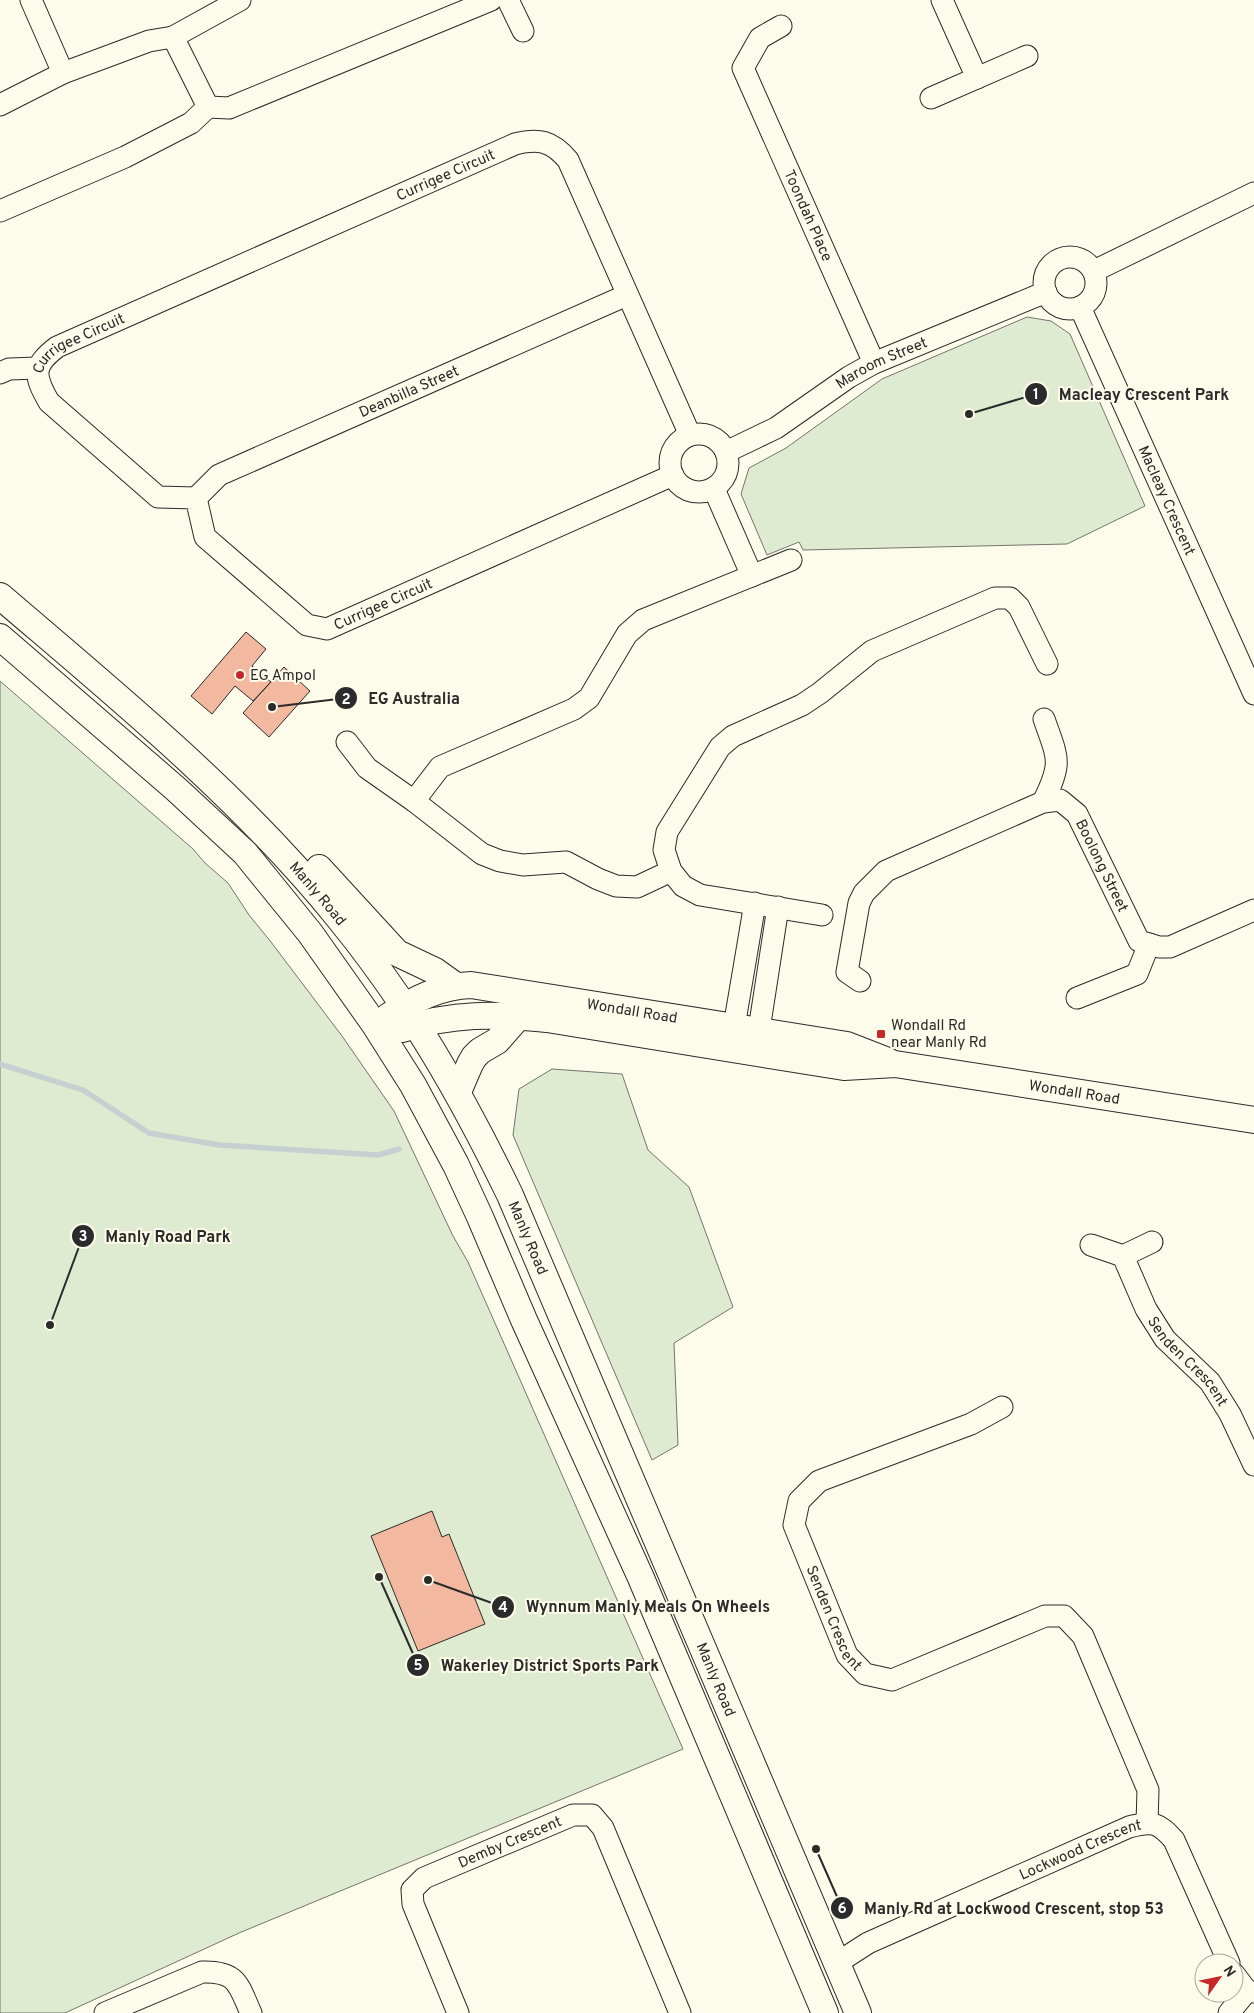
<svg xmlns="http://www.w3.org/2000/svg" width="1254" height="2013" font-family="Overpass,sans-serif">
<rect width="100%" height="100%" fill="#fdfbea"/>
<!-- green -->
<path fill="#deebd1" stroke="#74746e" d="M1027,317L1051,321L1070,334L1145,506L1067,544L803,550L799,542L767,555L741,494L749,468L786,448L882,379Z
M0,681L193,849L205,863L228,883L249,915L271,942L342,1036L394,1111L453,1236L468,1262L683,1749L239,1933L65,2013H0Z
M552,1069L622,1074L648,1150L689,1187L733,1307L674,1343L678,1445L652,1460L513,1135L519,1089Z"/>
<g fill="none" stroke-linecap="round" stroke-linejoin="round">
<!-- stream -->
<path stroke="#c7d0d0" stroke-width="5.5" d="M0,1064L83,1090L149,1133L219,1145L378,1155L399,1149"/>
</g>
<!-- building -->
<path fill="#f2b8a0" stroke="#2b2b2b" d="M246,632L266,649L252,666L271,682L253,701L235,686L212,714L191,696Z
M284,667L310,691L269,737L243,713Z
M432,1511L442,1537L449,1534L485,1624L418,1651L371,1536Z"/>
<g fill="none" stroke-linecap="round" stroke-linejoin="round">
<!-- minor casing -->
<g stroke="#2b2b2b" stroke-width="23">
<g id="minor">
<path d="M31,0L63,73"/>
<path d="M508,0L523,31"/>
<path d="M942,0L977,78"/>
<path id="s1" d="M781,26L760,38L743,68L874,363"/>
<path d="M173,37L208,107"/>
<path d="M931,98L1027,56"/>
<path d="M0,105L63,73L149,41L173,37L240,0"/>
<path d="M0,211L125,157L191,123L208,107L229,108L491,0"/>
<circle cx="1070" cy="283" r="26"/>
<path d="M1094,271L1254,193"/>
<path id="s2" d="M1080,307L1254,694"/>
<path d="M0,373L9,369L38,368"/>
<circle cx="699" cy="463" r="29"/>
<path id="s3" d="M726,452L776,428L849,377L874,363L1046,292"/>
<path id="s4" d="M673,475L327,629L307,625L205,537L196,498L158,497L49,402C34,376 32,366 57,347L515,144C539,138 552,141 568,160L690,435"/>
<path d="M714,489L752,576"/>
<path id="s5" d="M196,498L219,475L627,295"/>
<path d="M347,742L367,768L414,801L482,854L500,861L523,865L566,862L598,879L616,886L637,887L671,871"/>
<path d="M414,801L440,767L574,709L589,698L627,634L643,620L791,560"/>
<path d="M1043,802C1063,762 1058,759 1044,719"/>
<path d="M822,915L700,895L683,886L671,871L664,850L667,832L720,747L733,736L802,705L820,693L872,651L995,598H1010L1019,607L1047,664"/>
<path id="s6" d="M860,981L847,972L859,903L864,893L886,871L1043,802L1060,800L1077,814L1139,941L1159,947H1170L1254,910"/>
<path d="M1077,998L1137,974L1149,944"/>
<path d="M734,1027L755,903"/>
<path d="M759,1030L778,907"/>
<path id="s7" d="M1091,1245L1123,1256L1146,1309L1165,1339L1210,1382L1230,1414L1254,1465"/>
<path d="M1123,1256L1152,1242"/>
<path id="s8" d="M1002,1407L971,1424L819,1481L799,1501L794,1525L847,1655L865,1674L892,1680L1045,1616H1064L1083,1636L1148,1790L1147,1823"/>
<path id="s9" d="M837,1963L868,1943L1129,1827C1153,1821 1158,1822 1174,1840L1229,1963"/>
<path d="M1234,1974L1247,1991L1254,1992"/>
<path d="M105,2013L202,1972C237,1971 238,1984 251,2013"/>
<path id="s10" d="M458,2013L413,1904L412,1890L424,1878L573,1815H592L603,1828L680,2013"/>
<path d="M1229,2013L1247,1991"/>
</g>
</g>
<!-- major casing -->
<g stroke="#2b2b2b" stroke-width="28">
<g id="major">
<path id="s11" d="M0,596C118,697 240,796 338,917C410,1005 461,1094 510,1195L858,2013"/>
<path d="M0,637L176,789L245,853L310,933L375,1025L413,1085L456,1165L480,1217L524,1320L641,1578L825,2013"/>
<path d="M319,868L397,953L435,971L456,986"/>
<path id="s12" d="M389,1016C415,999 440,986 471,985L847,1045L888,1061"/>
<path id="s13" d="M402,1029C455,1013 493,1014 547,1019L844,1067L895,1064L1254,1120"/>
<path d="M458,1092L470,1064L474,1057L480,1051L497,1041L519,1016"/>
</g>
</g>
<!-- minor -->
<use href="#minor" stroke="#fdfbea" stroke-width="21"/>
<!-- major -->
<use href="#major" stroke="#fdfbea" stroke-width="26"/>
</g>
<!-- markers -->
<g fill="#c62828" stroke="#fdfbea" stroke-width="2">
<circle cx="240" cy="675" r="5"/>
<rect x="876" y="1029" width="10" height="10" rx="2.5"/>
</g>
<g text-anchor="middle" stroke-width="4" stroke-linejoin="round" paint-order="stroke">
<!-- street labels -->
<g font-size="15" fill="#2b2b2b" stroke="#fdfbea">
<text dy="5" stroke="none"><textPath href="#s4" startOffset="1246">Currigee Circuit</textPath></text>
<text dy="5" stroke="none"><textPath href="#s1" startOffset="220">Toondah Place</textPath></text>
<text dy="5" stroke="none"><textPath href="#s4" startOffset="841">Currigee Circuit</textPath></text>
<text dy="5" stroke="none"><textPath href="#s3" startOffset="180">Maroom Street</textPath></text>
<text dy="5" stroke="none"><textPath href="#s5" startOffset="240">Deanbilla Street</textPath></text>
<text dy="5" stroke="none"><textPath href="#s2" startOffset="212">Macleay Crescent</textPath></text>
<text transform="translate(383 604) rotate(-24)" y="5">Currigee Circuit</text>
<text dy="5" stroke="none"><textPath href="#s6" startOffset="396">Boolong Street</textPath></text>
<text dy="5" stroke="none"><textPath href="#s11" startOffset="436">Manly Road</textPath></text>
<text dy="5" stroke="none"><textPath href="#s12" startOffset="252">Wondall Road</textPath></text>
<text dy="5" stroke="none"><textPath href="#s13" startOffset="680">Wondall Road</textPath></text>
<text dy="5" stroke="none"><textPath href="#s11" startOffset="841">Manly Road</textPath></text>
<text dy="5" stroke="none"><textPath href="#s7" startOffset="159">Senden Crescent</textPath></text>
<text dy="5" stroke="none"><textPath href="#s8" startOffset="352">Senden Crescent</textPath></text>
<text dy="5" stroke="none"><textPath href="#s11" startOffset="1321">Manly Road</textPath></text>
<text dy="5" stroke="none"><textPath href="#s10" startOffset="242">Demby Crescent</textPath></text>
<text dy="5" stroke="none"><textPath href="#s9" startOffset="269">Lockwood Crescent</textPath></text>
</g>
<!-- poi labels -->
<g font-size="15" fill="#2b2b2b" stroke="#fdfbea" text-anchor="start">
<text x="250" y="680">EG Ampol</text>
<text x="891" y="1030">Wondall Rd<tspan x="891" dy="17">near Manly Rd</tspan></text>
</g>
</g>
<!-- callouts -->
<path fill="none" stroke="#2b2b2b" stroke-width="2" d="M969 414L1036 394M272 707L346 698M50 1325L83 1236M428 1580L503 1607M379 1577L418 1665M816 1849L842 1908"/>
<g fill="#2b2b2b" stroke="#fdfbea" stroke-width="2">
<circle cx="969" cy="414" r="5"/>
<circle cx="272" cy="707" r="5"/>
<circle cx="50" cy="1325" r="5"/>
<circle cx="428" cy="1580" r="5"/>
<circle cx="379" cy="1577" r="5"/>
<circle cx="816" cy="1849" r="5"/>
<circle cx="1036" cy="394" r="12"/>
<circle cx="346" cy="698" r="12"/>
<circle cx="83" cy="1236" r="12"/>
<circle cx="503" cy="1607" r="12"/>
<circle cx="418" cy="1665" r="12"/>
<circle cx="842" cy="1908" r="12"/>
</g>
<g font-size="15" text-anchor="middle" font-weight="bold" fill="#fff">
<text x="1036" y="399">1</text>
<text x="346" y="704">2</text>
<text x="83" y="1241">3</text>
<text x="503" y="1612">4</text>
<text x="418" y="1670">5</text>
<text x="842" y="1913">6</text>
</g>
<g font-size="16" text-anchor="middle" font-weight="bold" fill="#2b2b2b" stroke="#fdfbea" stroke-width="4" stroke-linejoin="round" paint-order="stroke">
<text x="1144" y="400">Macleay Crescent Park</text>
<text x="414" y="704">EG Australia</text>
<text x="168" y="1242">Manly Road Park</text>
<text x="648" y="1612">Wynnum Manly Meals On Wheels</text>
<text x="550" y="1671">Wakerley District Sports Park</text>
<text x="1014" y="1914">Manly Rd at Lockwood Crescent, stop 53</text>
</g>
<!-- north arrow -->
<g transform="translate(1219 1978) rotate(57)"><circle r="24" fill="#fdfbea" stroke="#a9a89e"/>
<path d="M0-4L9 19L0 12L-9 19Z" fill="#c62828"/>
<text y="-8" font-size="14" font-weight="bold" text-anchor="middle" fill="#2b2b2b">N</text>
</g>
</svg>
